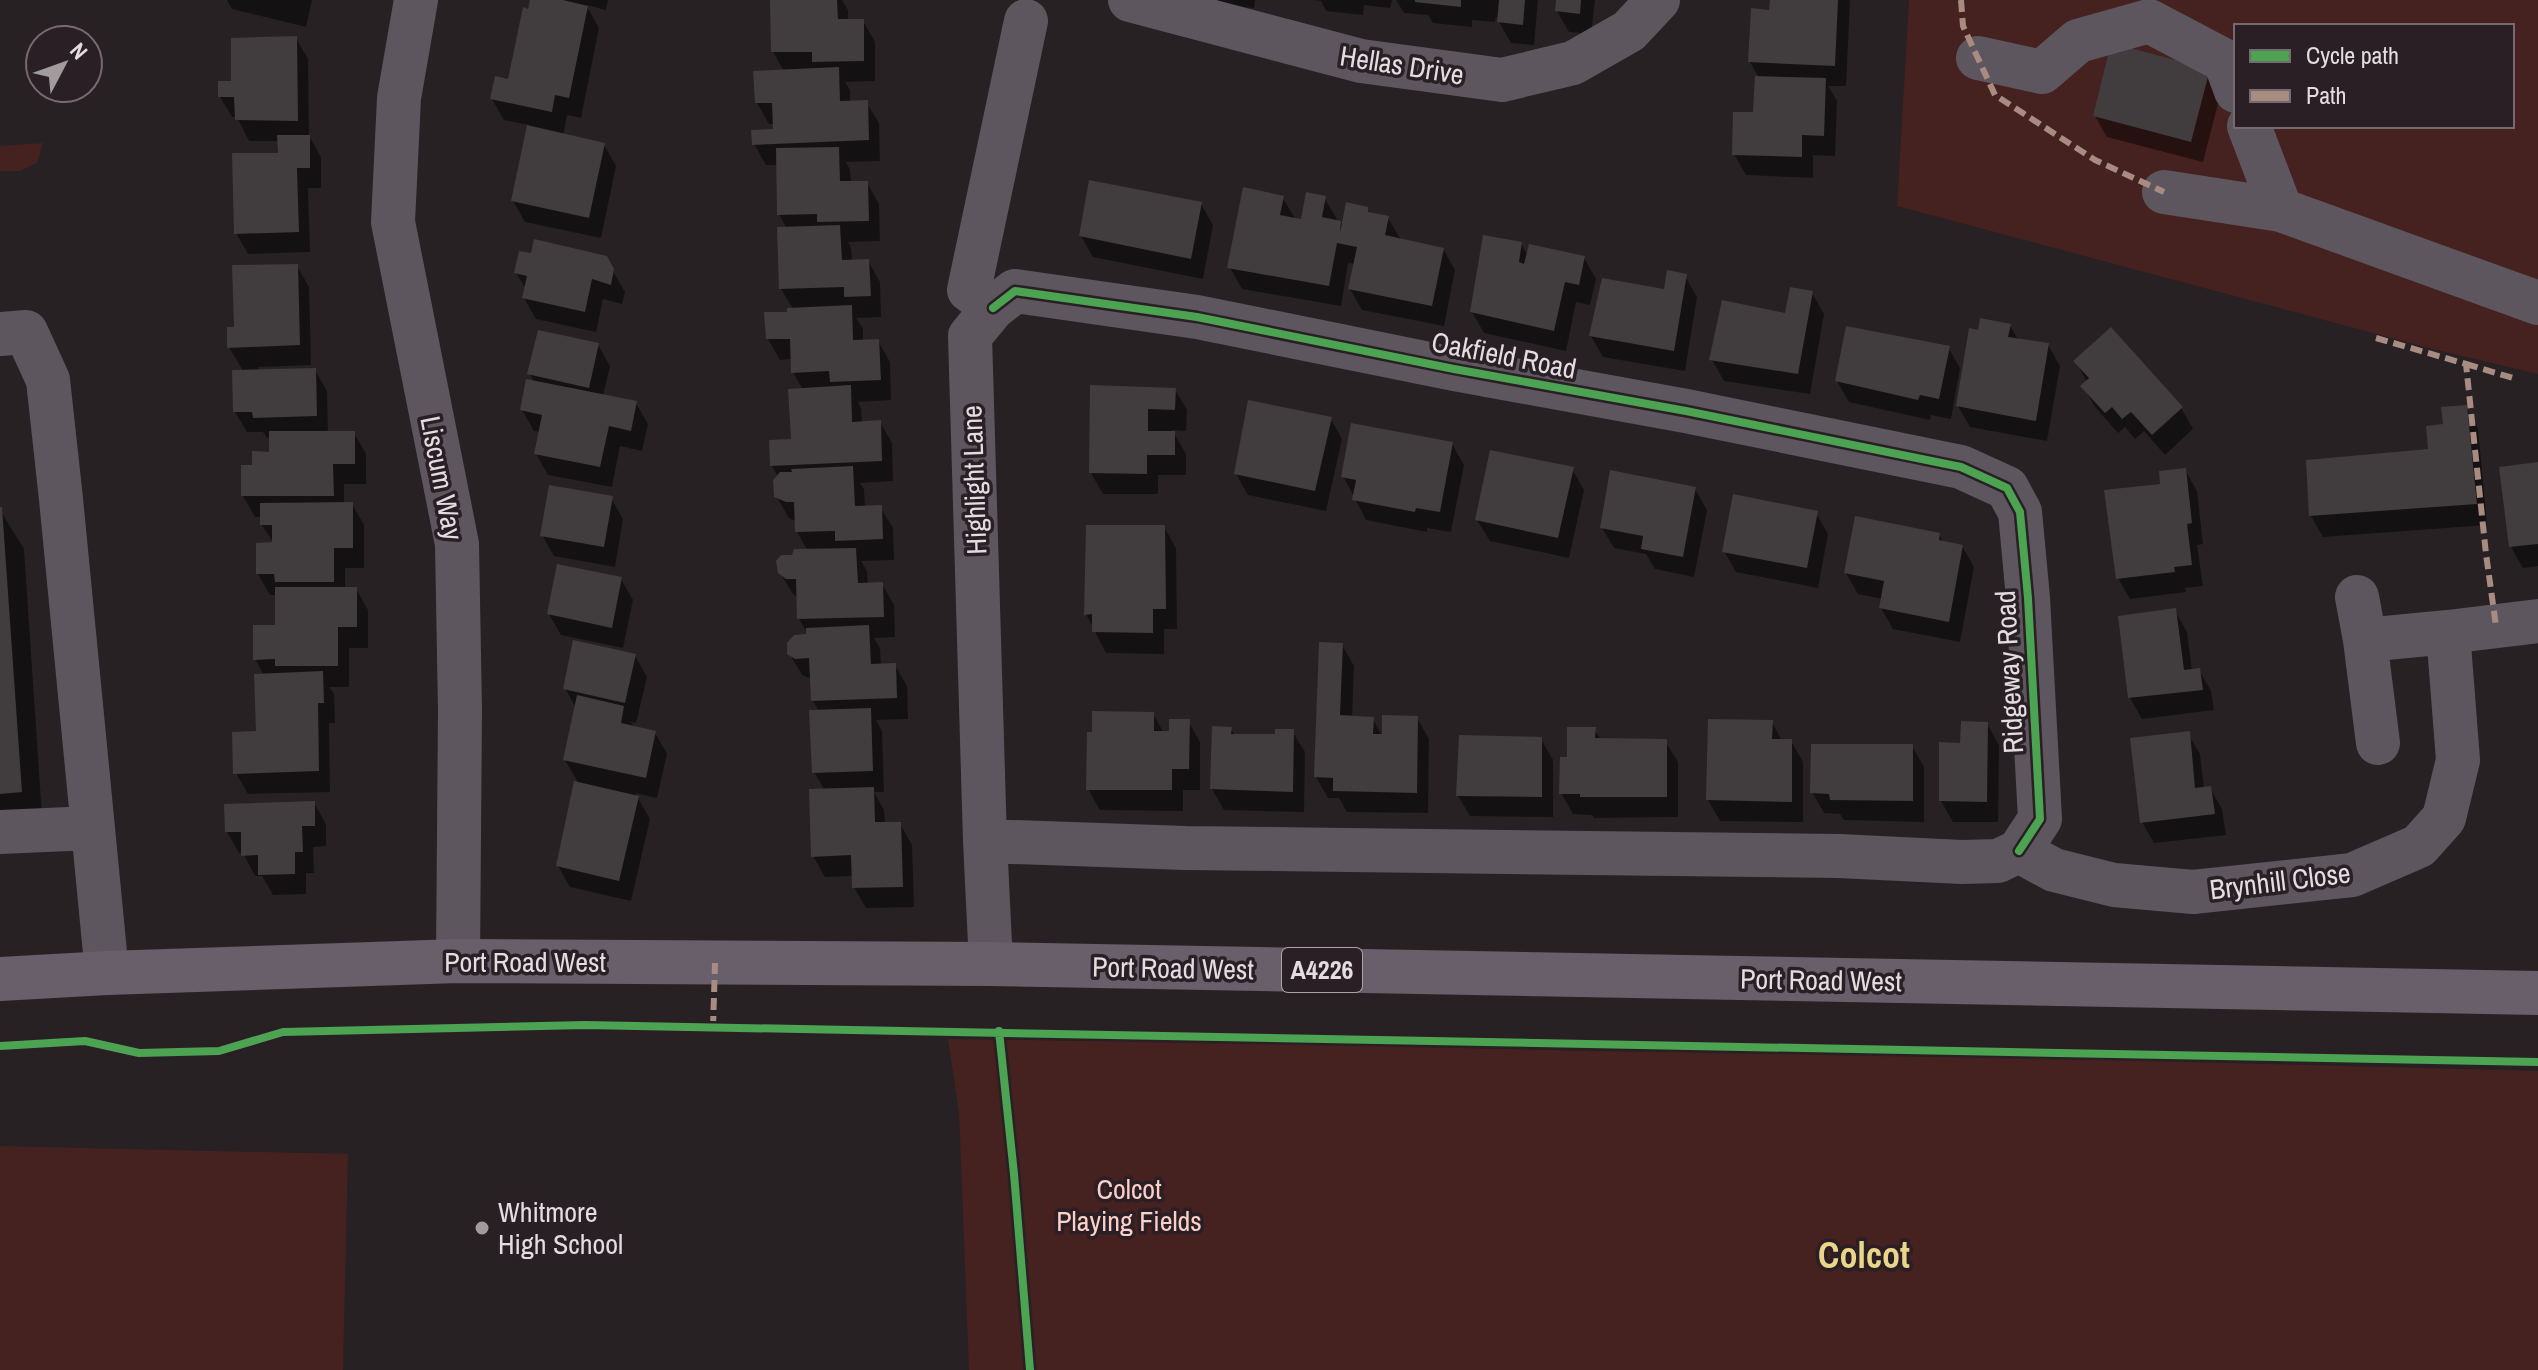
<svg xmlns="http://www.w3.org/2000/svg" width="2538" height="1370" font-family="'Archivo Narrow',sans-serif">
<rect width="100%" height="100%" fill="#272124"/>
<!-- green -->
<path fill="#45211f" fill-rule="evenodd" d="M1909,0H2538V374L2429,348L1897,206ZM2236,26H2512V126H2236Z
M43,143L37,163L20,171H0V146Z
M948,1039L1230,1042L1586,1051L1913,1055L2538,1071V1370H969L959,1112Z
M0,1146L348,1154L343,1370H0Z"/>
<!-- shadow -->
<path fill="#0007" d="M227,0H312L306,27L232,9Z
M532,0H608L606,10L586,5L599,28L581,118L567,115L563,136L604,145L616,166L601,238L525,222L513,201L529,125L504,120L492,99L510,81Z
M772,0H842L848,10V21H863L875,42V81L845,82L850,90V103L866,102L879,123L880,161L846,162L850,170L851,183H867L879,204L880,241L848,242L851,248L852,261H868L880,282L881,317L856,318L863,328V342L878,341L890,362L891,400L858,402L861,408L862,423L880,422L892,443L893,481L860,483L864,489L865,508L880,507L893,528L894,560L861,561L867,571L868,585L882,584L894,605L895,637L874,638L880,648L881,666L895,665L907,686L908,719L876,720L882,731L884,792H874L884,810L885,824H900L912,845L914,907L866,908L854,887L853,876L825,877L813,856L825,791L814,772L819,712L813,701L812,679L802,675L789,653L809,636L799,619L798,598L793,594L780,573L794,557L808,551L797,532L796,521L789,518L776,496L778,477L772,466L793,441L803,390L793,372L792,359L780,360L768,339L793,309L781,289L787,229L779,214L778,165H766L754,144L775,131V124H769L757,103L784,71L773,52Z
M1218,0H1255L1254,8L1221,5Z
M1313,0H1392L1390,8L1364,5L1363,15L1326,11L1321,1Z
M1396,0H1538L1534,45L1511,43L1496,17L1495,22L1472,20V27L1433,23L1428,15L1404,13Z
M1558,0H1595L1591,34L1569,32L1557,11Z
M1772,0H1850L1846,86H1828L1837,101L1835,156L1813,155V178L1746,175L1734,154L1755,115L1759,78L1750,62L1771,12Z
M296,38L308,59L309,136L321,157V188H308L310,252L248,254L236,233L280,155V141H249L237,117H232L220,97L233,83Z
M2209,71L2221,92L2203,162L2107,137L2095,116Z
M1282,197L1295,218L1303,221L1324,198L1337,219L1336,222L1344,224L1367,209L1370,215L1388,218L1401,240L1443,249L1455,270L1444,326L1362,310L1350,289L1356,264L1348,263L1341,306L1242,289L1230,268Z
M1201,204L1213,225L1203,279L1093,257L1081,236Z
M1521,244L1528,256L1584,258L1596,279L1590,305L1576,302L1566,351L1484,333L1472,312Z
M605,258L625,292L622,304L603,299L596,332L536,319L524,298L526,289L516,273Z
M297,266L309,287L311,365L258,367V371L315,370L327,391L328,433H354L366,454V484H344V504H352L364,525V568H345V589H356L368,610V648H349V687H329L334,694L335,723H329L330,792L248,794L236,773L258,733L264,675L255,659L277,627V595H270L258,574L274,544L262,525V517H255L243,496L254,467L271,454V438H267L263,432H247L235,412L243,371L229,347L236,329Z
M1685,276L1697,297L1685,371L1603,357L1591,336L1666,291Z
M1812,293L1824,314L1810,394L1724,381L1712,360L1787,316Z
M2010,326L2019,341L2048,345L2060,366L2047,441L1970,427L1958,406Z
M598,345L610,366L603,396L636,403L648,424L642,451L620,446L612,487L548,475L536,454L540,432L534,431L522,410L534,382L530,374Z
M1948,347L1960,368L1951,419L1931,415L1930,420L1849,402L1837,381Z
M2076,362L2181,408L2193,429L2165,455L2144,431L2135,439L2125,427L2118,433L2095,407L2083,386L2087,382Z
M1092,387L1175,390L1187,410L1186,431L1172,430L1186,454V475H1158V494H1103L1091,473Z
M2466,407L2478,428L2487,525L2323,537L2311,516L2308,462L2430,451L2445,426Z
M1330,418L1342,439L1326,511L1248,495L1236,474Z
M1452,444L1464,465L1451,532L1427,528V532L1366,520L1343,476Z
M2538,464V566L2523,568L2511,547Z
M1572,469L1584,490L1569,558L1490,541L1477,520Z
M2185,470L2197,491L2203,544L2197,545L2203,586L2185,588L2186,592L2130,599L2118,578L2162,486Z
M1695,489L1707,510L1694,577L1655,569L1646,554L1614,548L1602,528Z
M611,498L623,519L615,567L554,556L542,535Z
M0,510L24,549L43,831L0,834Z
M1816,513L1828,534L1818,588L1736,572L1724,551Z
M1164,527L1176,548L1177,629H1164V654L1106,653L1086,614Z
M1939,534L1943,542L1962,546L1974,567L1960,642L1893,629L1881,608L1882,599L1858,594L1846,573Z
M621,579L633,600L623,648L561,635L549,614Z
M2175,611L2187,632L2192,671L2199,670L2211,691L2214,710L2142,719L2130,698Z
M1342,645L1354,666L1352,718L1373,719L1383,738L1417,718L1429,739L1428,813L1347,812L1339,798H1328L1316,777Z
M635,656L647,677L636,723L631,722L635,728L655,733L667,754L657,798L635,793L650,819L631,901L570,887L558,866L579,784L565,760L576,708L565,688Z
M1153,714L1164,733H1171L1188,721L1200,742V790H1183V811L1100,810L1088,789Z
M1772,722L1782,741H1791L1803,762V822L1720,821L1708,800Z
M1987,724L1999,745L1998,822H1953L1941,801L1962,745Z
M1231,729L1235,736H1277L1292,731L1305,752L1304,812L1224,810L1212,789Z
M1594,729L1601,740L1665,741L1678,762V817L1594,818L1592,815L1573,814L1561,793L1569,759Z
M2188,734L2200,754L2204,789L2210,788L2222,809L2226,835L2154,843L2142,822Z
M1541,739L1553,760V817L1470,816L1458,796Z
M1912,746L1924,767V822L1844,820L1840,814L1824,813L1812,792Z
M314,803L326,824V846L313,847L314,873H306V894L273,895L262,876H255L243,853H239L227,832Z"/>
<!-- building -->
<path fill="#413c3d" d="M530,0H563L588,6L569,98L555,95L552,112L490,99L495,76L508,79L523,7L528,9Z
M770,0H837L838,19H864V61L812,62V52H771Z
M1415,0H1461V7L1415,2Z
M1499,0H1525L1523,25L1497,22Z
M1556,0H1581L1580,14L1555,11Z
M1770,0H1838L1835,66L1748,62L1751,8L1769,10Z
M297,36L298,121L235,120L234,97H218V81H231V38Z
M2111,43L2210,69L2191,142L2093,116Z
M839,67L840,101L868,100L869,140L752,145L751,130L773,129L772,103H755L753,71Z
M1755,76L1826,78L1824,136L1802,135V157L1732,155L1733,112H1753Z
M527,125L605,143L589,218L511,201Z
M277,135H310V168H297L299,232L234,234L232,153H278Z
M839,147L840,181H868L869,221L817,222V214L777,215L776,148Z
M1089,180L1202,202L1191,259L1079,236Z
M1243,187L1284,196L1280,215L1301,219L1306,192L1326,196L1322,217L1341,221L1340,233L1346,202L1368,207V212L1389,216L1385,235L1444,248L1432,306L1348,289L1357,247L1337,243L1329,286L1227,268Z
M840,225L842,260L869,259L871,296L844,297V287L779,289L777,227Z
M1483,235L1522,242L1519,262L1524,264L1529,244L1585,256L1579,285L1565,282L1554,331L1470,312Z
M534,239L607,256L614,269L611,285L592,279L585,312L522,298L527,276L514,273L519,251L531,253Z
M298,264L300,345L227,348V327H234L232,265Z
M1667,270L1687,274L1674,351L1589,336L1602,278L1664,289Z
M1790,287L1813,291L1798,374L1709,360L1722,300L1785,313Z
M852,305L853,340L879,339L881,380L830,382L829,371L791,373L790,339H766L764,312H787V308Z
M1980,318L2011,324L2008,337L2049,343L2036,421L1956,406L1969,328L1978,330Z
M1846,326L1950,346L1939,399L1920,395L1918,400L1835,381Z
M2111,327L2183,407L2152,435L2131,412L2122,419L2112,407L2105,413L2080,386L2089,378L2073,361Z
M538,330L599,343L589,388L527,374Z
M316,368L317,416L253,418L252,412H233L232,370Z
M526,379L637,401L631,431L609,426L600,467L534,454L542,415L520,410Z
M851,385L852,422L881,420L882,461L770,466L769,440L791,439L788,389Z
M1090,385L1176,388L1175,410L1148,409V431H1175V455H1147V474L1089,473Z
M1248,400L1332,417L1315,491L1234,474Z
M2467,405L2477,504L2309,516L2306,460L2428,449L2426,426L2443,424L2441,407Z
M1351,423L1453,442L1440,512L1416,508L1415,512L1352,500L1356,480L1341,477Z
M269,431H355V464H333L334,496H241V465H252V451L269,452Z
M1490,450L1574,467L1558,538L1475,520Z
M2538,462V544L2509,547L2499,467Z
M853,466L855,506L882,505L883,539L835,541V531L795,532L794,502H786L774,497L773,480L780,472H792L791,469Z
M2186,468L2192,523L2187,524L2192,565L2174,567L2175,572L2116,579L2104,490L2160,484L2159,471Z
M1610,470L1696,487L1683,557L1641,549L1643,536L1600,528Z
M549,485L613,496L604,547L540,536Z
M1733,494L1818,511L1807,568L1722,552Z
M353,502V548H334V582H275L274,574H256V543L272,542V525H260V503Z
M0,507H2L22,792L0,794Z
M1855,516L1940,533L1939,540L1963,545L1949,622L1879,608L1884,581L1844,573Z
M1086,525H1165L1166,609H1153V633L1092,632V614L1084,615Z
M856,548L858,583L883,582L884,617L797,619L796,579H786L778,573L776,561L781,555H792L794,549Z
M557,564L622,577L612,628L547,614Z
M275,587H357V627H338V666H275V659L253,660V625H275Z
M2176,608L2184,670L2200,668L2203,690L2128,698L2118,616Z
M869,625L871,664L896,663L897,698L811,701L809,658L795,659L787,654V643L794,635L806,634V628Z
M573,640L636,654L625,703L563,689Z
M1319,642L1343,643L1340,715L1374,717L1373,734H1382V715L1418,716L1417,793L1333,791V778L1314,777Z
M323,671L324,703H318L319,771L233,774L232,732L256,731L254,674Z
M577,695L624,706L621,723L656,731L646,778L563,760Z
M871,708L873,771L812,773L809,710Z
M1092,711L1154,712V731H1169V719H1190L1189,769H1172V790H1086L1087,732H1092Z
M1708,719L1773,720L1772,739H1792V802L1706,800Z
M1961,721L1988,722L1987,802L1939,801V742L1960,743Z
M1212,726L1232,727L1231,734H1275V729H1294L1293,792L1210,789Z
M1567,727H1596L1595,738L1667,739V797H1580V794H1559L1560,757H1567Z
M2190,731L2195,788L2211,786L2215,814L2140,823L2130,738Z
M1459,735L1542,737V797L1456,796Z
M1811,744H1913V801L1830,800L1829,794L1810,793Z
M574,781L639,796L619,881L556,866Z
M874,787L875,822H901L903,887L852,888L851,855L811,857L809,789Z
M315,801V826H302L303,852H295V874L258,875V855L241,856V832H225L224,804Z"/>
<g fill="none" stroke-linecap="round" stroke-linejoin="round">
<!-- minor -->
<path stroke="#5d565e" stroke-width="44" d="M416,0L399,98L393,222L457,544L460,710L458,961
M1130,0L1361,61L1502,80L1573,63L1629,31L1658,0
M1978,58L2042,72L2078,41L2149,21L2225,61L2236,91
M2249,126L2281,210
M2164,192L2281,210L2538,303
M993,308L1015,291L1197,317L1454,369L1686,411L1961,467L2007,488L2020,512L2028,598L2040,819L2019,851
M0,334L26,332L48,380L61,499L107,973
M2357,597L2365,640L2378,743
M2365,640L2448,632
M0,832L92,828
M985,841L1185,848L1839,856L1962,862L1998,861L2019,851
M2019,851L2054,870L2114,885L2193,892L2352,875L2419,846L2444,818L2458,760L2448,632L2538,621
M991,964L985,841L970,336L993,308L969,290L1026,21"/>
<!-- major -->
<path stroke="#685f6a" stroke-width="44" d="M0,979L107,973L458,961L991,964L2538,993"/>
<!-- quiet -->
<path stroke="#a88b81" stroke-width="6" stroke-dasharray="12 6" stroke-linecap="butt" d="M1961,0L1963,26L1995,95L2095,160L2164,192
M2376,338L2466,364L2486,554L2496,626
M2466,364L2513,378
M713,1028L715,963"/>
<!-- cycleway casing -->
<g stroke="#291f25" stroke-width="13">
<path id="cycleway" d="M993,308L1015,291L1197,317L1454,369L1686,411L1961,467L2007,488L2020,512L2028,598L2040,819L2019,851
M999,1031L1014,1174L1030,1370
M0,1046L85,1041L139,1053L219,1051L283,1032L585,1025L2538,1062"/>
</g>
<!-- cycleway -->
<use href="#cycleway" stroke="#4ca352" stroke-width="8"/>
</g>
<!-- markers -->
<circle fill="#a19b9e" stroke="#291f25" stroke-width="3" cx="482" cy="1228" r="8"/>
<g text-anchor="middle" stroke-width="7" stroke-linejoin="round" paint-order="stroke">
<!-- shield labels -->
<rect fill="#291f25" stroke="#aba3a8" stroke-width="2" x="1282" y="948" width="80" height="44" rx="6"/>
<g font-size="26" font-weight="bold" fill="#e3dce0">
<text x="1322" y="979">A4226</text>
</g>
<!-- street labels -->
<g font-size="28" fill="#e3dce0" stroke="#291f25">
<text transform="translate(1402 65) rotate(9)" y="10">Hellas Drive</text>
<text transform="translate(1504 355) rotate(11)" y="10">Oakfield Road</text>
<text transform="translate(442 478) rotate(79)" y="10">Liscum Way</text>
<text transform="translate(974 480) rotate(-92)" y="10">Highlight Lane</text>
<text transform="translate(2009 672) rotate(-93)" y="10">Ridgeway Road</text>
<text transform="translate(2280 881) rotate(-7)" y="10">Brynhill Close</text>
<text x="525" y="972">Port Road West</text>
<text transform="translate(1173 968) rotate(1)" y="10">Port Road West</text>
<text transform="translate(1821 980) rotate(1)" y="10">Port Road West</text>
</g>
<!-- park labels -->
<g font-size="28" fill="#fdcfc9" stroke="#291f25">
<text x="1129" y="1199">Colcot<tspan x="1129" dy="32">Playing Fields</tspan></text>
</g>
<!-- poi labels -->
<g font-size="28" fill="#e3dce0" stroke="#291f25" text-anchor="start">
<text x="498" y="1222">Whitmore<tspan x="498" dy="32">High School</tspan></text>
</g>
<!-- district labels -->
<g font-size="36" font-weight="bold" fill="#ead588" stroke="#291f25">
<text x="1864" y="1268">Colcot</text>
</g>
</g>
<!-- legend -->
<rect x="2234" y="24" width="280" height="104" fill="#291f25" stroke="#736b70" stroke-width="2"/>
<rect x="2250" y="50" width="40" height="12" fill="#4ca352" stroke="#736b70" stroke-width="2"/>
<text x="2306" y="64" font-size="24" fill="#e3dce0">Cycle path</text>
<rect x="2250" y="90" width="40" height="12" fill="#a88b81" stroke="#736b70" stroke-width="2"/>
<text x="2306" y="104" font-size="24" fill="#e3dce0">Path</text>
<!-- north arrow -->
<g transform="translate(64 64) rotate(49)"><circle r="38" fill="#291f25" stroke="#736b70" stroke-width="2"/>
<path d="M0-6L14 30L0 20L-14 30Z" fill="#a19b9e"/>
<text y="-12" font-size="22" font-weight="bold" text-anchor="middle" fill="#e3dce0">N</text>
</g>
</svg>
